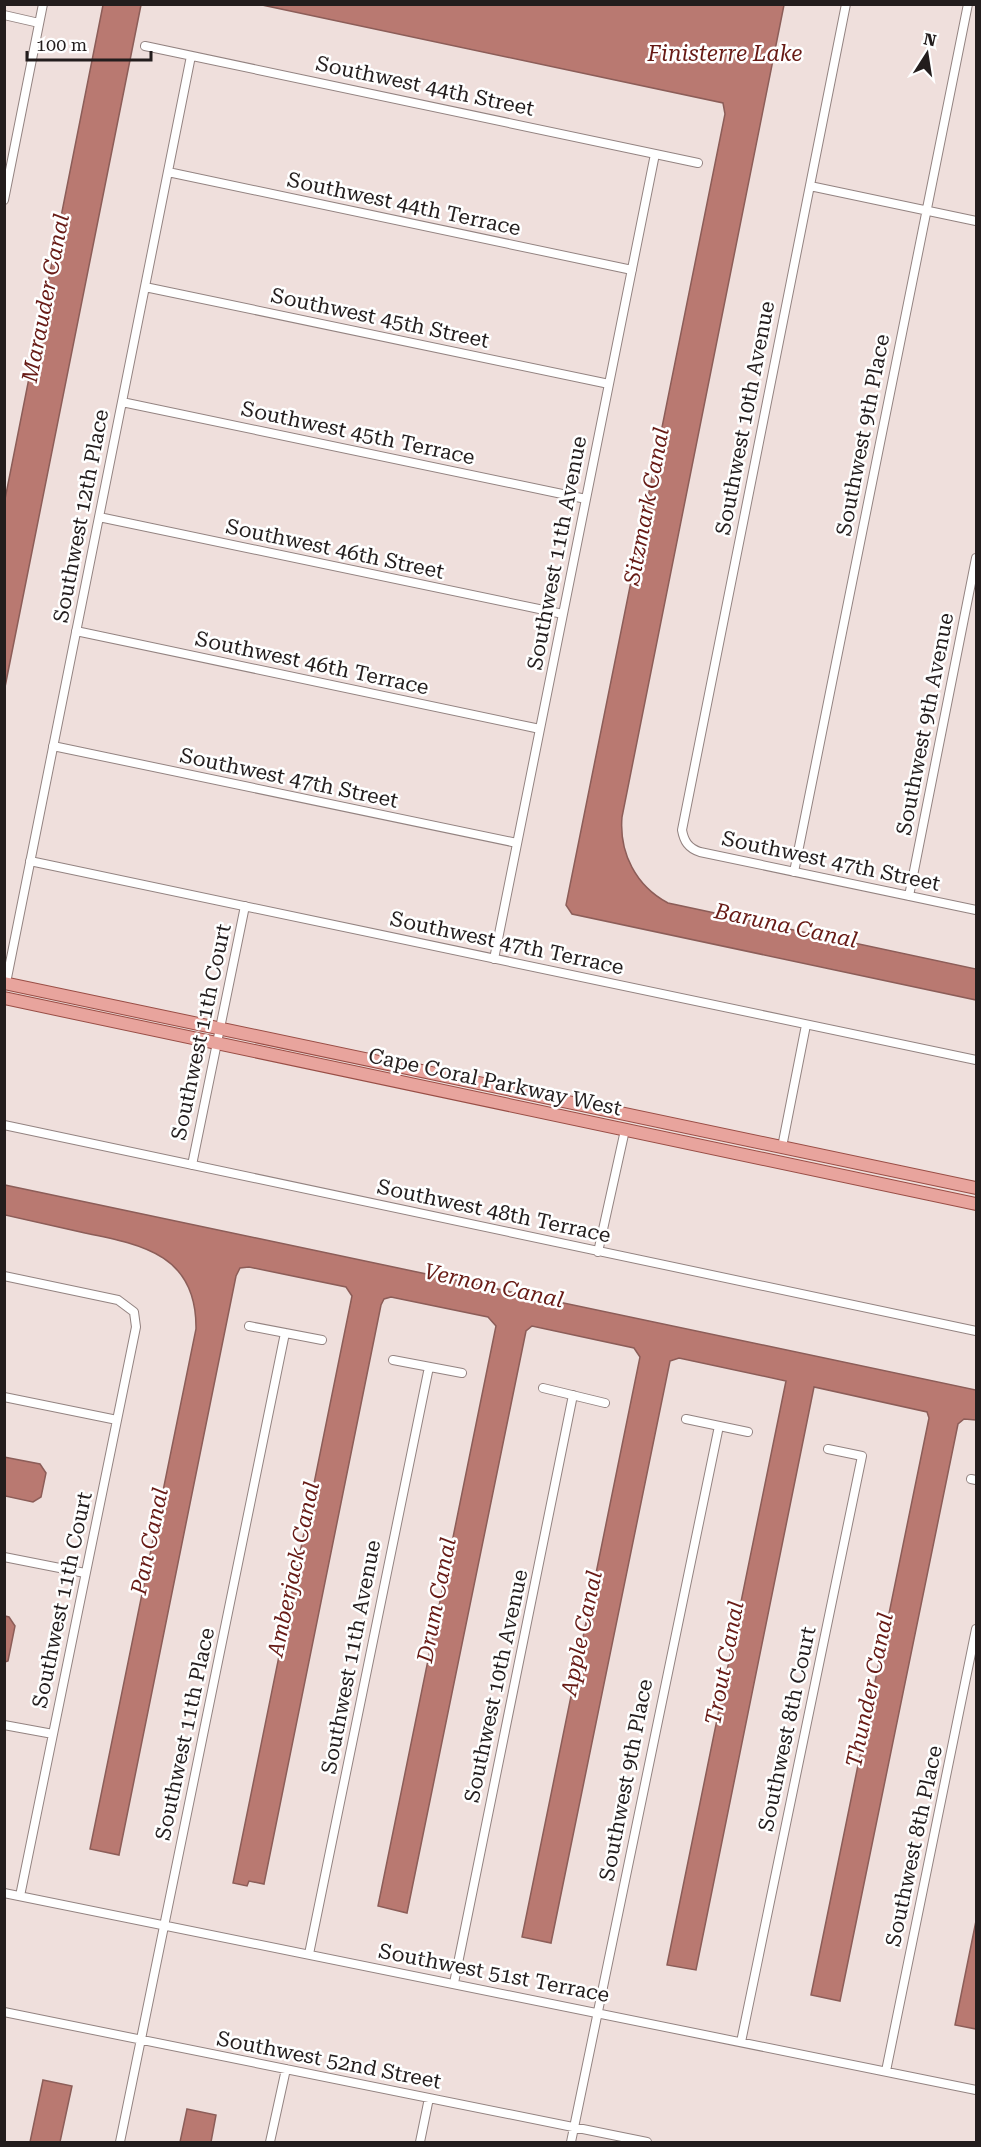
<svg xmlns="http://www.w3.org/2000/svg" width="981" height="2147" font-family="'Roboto Serif',serif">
<rect width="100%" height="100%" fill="#efdfdc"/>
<!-- water -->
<path fill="#b97971" stroke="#8c5d58" stroke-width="1.5" d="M103,5H141L5,687V499Z
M262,5H784L622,817C619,853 636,886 668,903L976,969V1000L572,914L566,905L725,114L723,103Z
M5,1185L976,1390V1420L964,1419L958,1424L840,2001L811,1995L929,1418L927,1412L814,1387L696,1970L667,1965L786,1381L679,1358L670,1361L551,1943L522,1937L640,1357L634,1348L532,1326L526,1331L407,1913L378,1906L496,1326L488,1317L391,1297L384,1299L381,1305L264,1884L249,1881L247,1886L233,1883L352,1296L346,1287L249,1267L240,1268L236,1276L119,1855L90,1849L196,1329C197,1256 145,1245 85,1233C58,1227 31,1221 5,1215Z
M4,1457L40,1464L46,1473L41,1497L33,1502L5,1496Z
M5,1616L9,1617L15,1626L8,1661L5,1662Z
M976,1921V2029L955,2025Z
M43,2080L72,2086L60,2142H30Z
M187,2109L216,2115L211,2142H180Z"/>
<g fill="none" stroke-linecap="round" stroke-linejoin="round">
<!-- street casing -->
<g stroke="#938381" stroke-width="10">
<path id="street" d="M846,4L682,830C684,841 688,848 700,852L976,910
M4,15L39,23
M145,46L698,163
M168,172L632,270
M810,186L976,221
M4,200L43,4
M145,287L609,384
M122,402L586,499
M99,517L563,614
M76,631L540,729
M53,746L517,843
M30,861L976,1060
M794,872L968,4
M909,896L976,558
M494,959L655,154
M6,983L191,56
M4,1125L976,1331
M782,1147L806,1025
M192,1165L245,906
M598,1252L625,1130
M4,1276L118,1300L134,1312L136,1327L20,1896
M249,1326L322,1340
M393,1360L462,1373
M543,1388L605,1403
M4,1397L117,1420
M686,1419L748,1432
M971,1479L976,1480
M4,1557L85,1573
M4,1725L53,1734
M4,1893L976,2090
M309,1954L429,1367
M454,1983L573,1395
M4,2012L647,2142
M741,2042L862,1456L828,1449
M886,2071L976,1629
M120,2142L285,1333
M270,2142L286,2069
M420,2142L429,2098
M571,2142L719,1426"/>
</g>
<!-- primary casing -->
<g stroke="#994e46" stroke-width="14">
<path id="primary" d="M4,983L976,1188
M4,998L976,1204"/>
</g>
<!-- street -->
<use href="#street" stroke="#fff" stroke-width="8"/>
<!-- primary -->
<use href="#primary" stroke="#e8a49d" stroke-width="12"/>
</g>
<g text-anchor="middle" stroke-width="5" stroke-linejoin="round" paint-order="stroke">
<!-- street labels -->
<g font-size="21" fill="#231d1d" stroke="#fff">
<text transform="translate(425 86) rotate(12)" y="7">Southwest 44th Street</text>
<text transform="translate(404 204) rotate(12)" y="7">Southwest 44th Terrace</text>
<text transform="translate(380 318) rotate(12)" y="7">Southwest 45th Street</text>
<text transform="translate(745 418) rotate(-79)" y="7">Southwest 10th Avenue</text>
<text transform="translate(358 433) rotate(12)" y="7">Southwest 45th Terrace</text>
<text transform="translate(863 435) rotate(-79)" y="7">Southwest 9th Place</text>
<text transform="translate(81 516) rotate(-79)" y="7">Southwest 12th Place</text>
<text transform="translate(335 549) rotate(12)" y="7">Southwest 46th Street</text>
<text transform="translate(557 553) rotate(-79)" y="7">Southwest 11th Avenue</text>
<text transform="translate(312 663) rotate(12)" y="7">Southwest 46th Terrace</text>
<text transform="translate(925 724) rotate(-79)" y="7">Southwest 9th Avenue</text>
<text transform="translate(289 778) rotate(12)" y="7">Southwest 47th Street</text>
<text transform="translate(831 861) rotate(12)" y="7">Southwest 47th Street</text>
<text transform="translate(507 943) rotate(12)" y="7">Southwest 47th Terrace</text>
<text transform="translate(201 1032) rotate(-78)" y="7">Southwest 11th Court</text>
<text transform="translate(495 1082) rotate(12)" y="7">Cape Coral Parkway West</text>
<text transform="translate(494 1211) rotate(12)" y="7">Southwest 48th Terrace</text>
<text transform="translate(62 1600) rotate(-78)" y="7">Southwest 11th Court</text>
<text transform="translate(351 1657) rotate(-79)" y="7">Southwest 11th Avenue</text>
<text transform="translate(496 1686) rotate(-78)" y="7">Southwest 10th Avenue</text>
<text transform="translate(787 1729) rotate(-78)" y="7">Southwest 8th Court</text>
<text transform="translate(185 1734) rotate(-78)" y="7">Southwest 11th Place</text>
<text transform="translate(626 1780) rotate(-79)" y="7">Southwest 9th Place</text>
<text transform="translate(914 1846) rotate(-78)" y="7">Southwest 8th Place</text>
<text transform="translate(494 1973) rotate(11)" y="7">Southwest 51st Terrace</text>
<text transform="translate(329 2060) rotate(11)" y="7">Southwest 52nd Street</text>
</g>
<!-- water labels -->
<g font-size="22" font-style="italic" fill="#671a15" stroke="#fff">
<text x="725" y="61">Finisterre Lake</text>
<text transform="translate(45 298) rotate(-79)" y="8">Marauder Canal</text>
<text transform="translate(646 506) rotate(-79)" y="8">Sitzmark Canal</text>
<text transform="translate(786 925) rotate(12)" y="8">Baruna Canal</text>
<text transform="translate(494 1285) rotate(12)" y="8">Vernon Canal</text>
<text transform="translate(149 1541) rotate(-78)" y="8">Pan Canal</text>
<text transform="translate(293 1569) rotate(-78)" y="8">Amberjack Canal</text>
<text transform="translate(436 1600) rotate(-79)" y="8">Drum Canal</text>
<text transform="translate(581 1633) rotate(-78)" y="8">Apple Canal</text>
<text transform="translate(724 1663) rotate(-79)" y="8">Trout Canal</text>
<text transform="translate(869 1690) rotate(-78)" y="8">Thunder Canal</text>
</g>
</g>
<!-- border -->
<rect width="981" height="2147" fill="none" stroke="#231d1d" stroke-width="12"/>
<!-- north arrow -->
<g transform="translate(927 54) rotate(12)" stroke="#ffffff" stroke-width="4.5" paint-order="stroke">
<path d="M0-4.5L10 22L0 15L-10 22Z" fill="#231d1d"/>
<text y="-9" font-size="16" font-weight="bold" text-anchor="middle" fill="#231d1d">N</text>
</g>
<!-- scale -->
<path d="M27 51v9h124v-9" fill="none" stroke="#231d1d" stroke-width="3"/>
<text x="36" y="51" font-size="18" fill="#231d1d" stroke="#ffffff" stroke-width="4.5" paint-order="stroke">100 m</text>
</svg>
